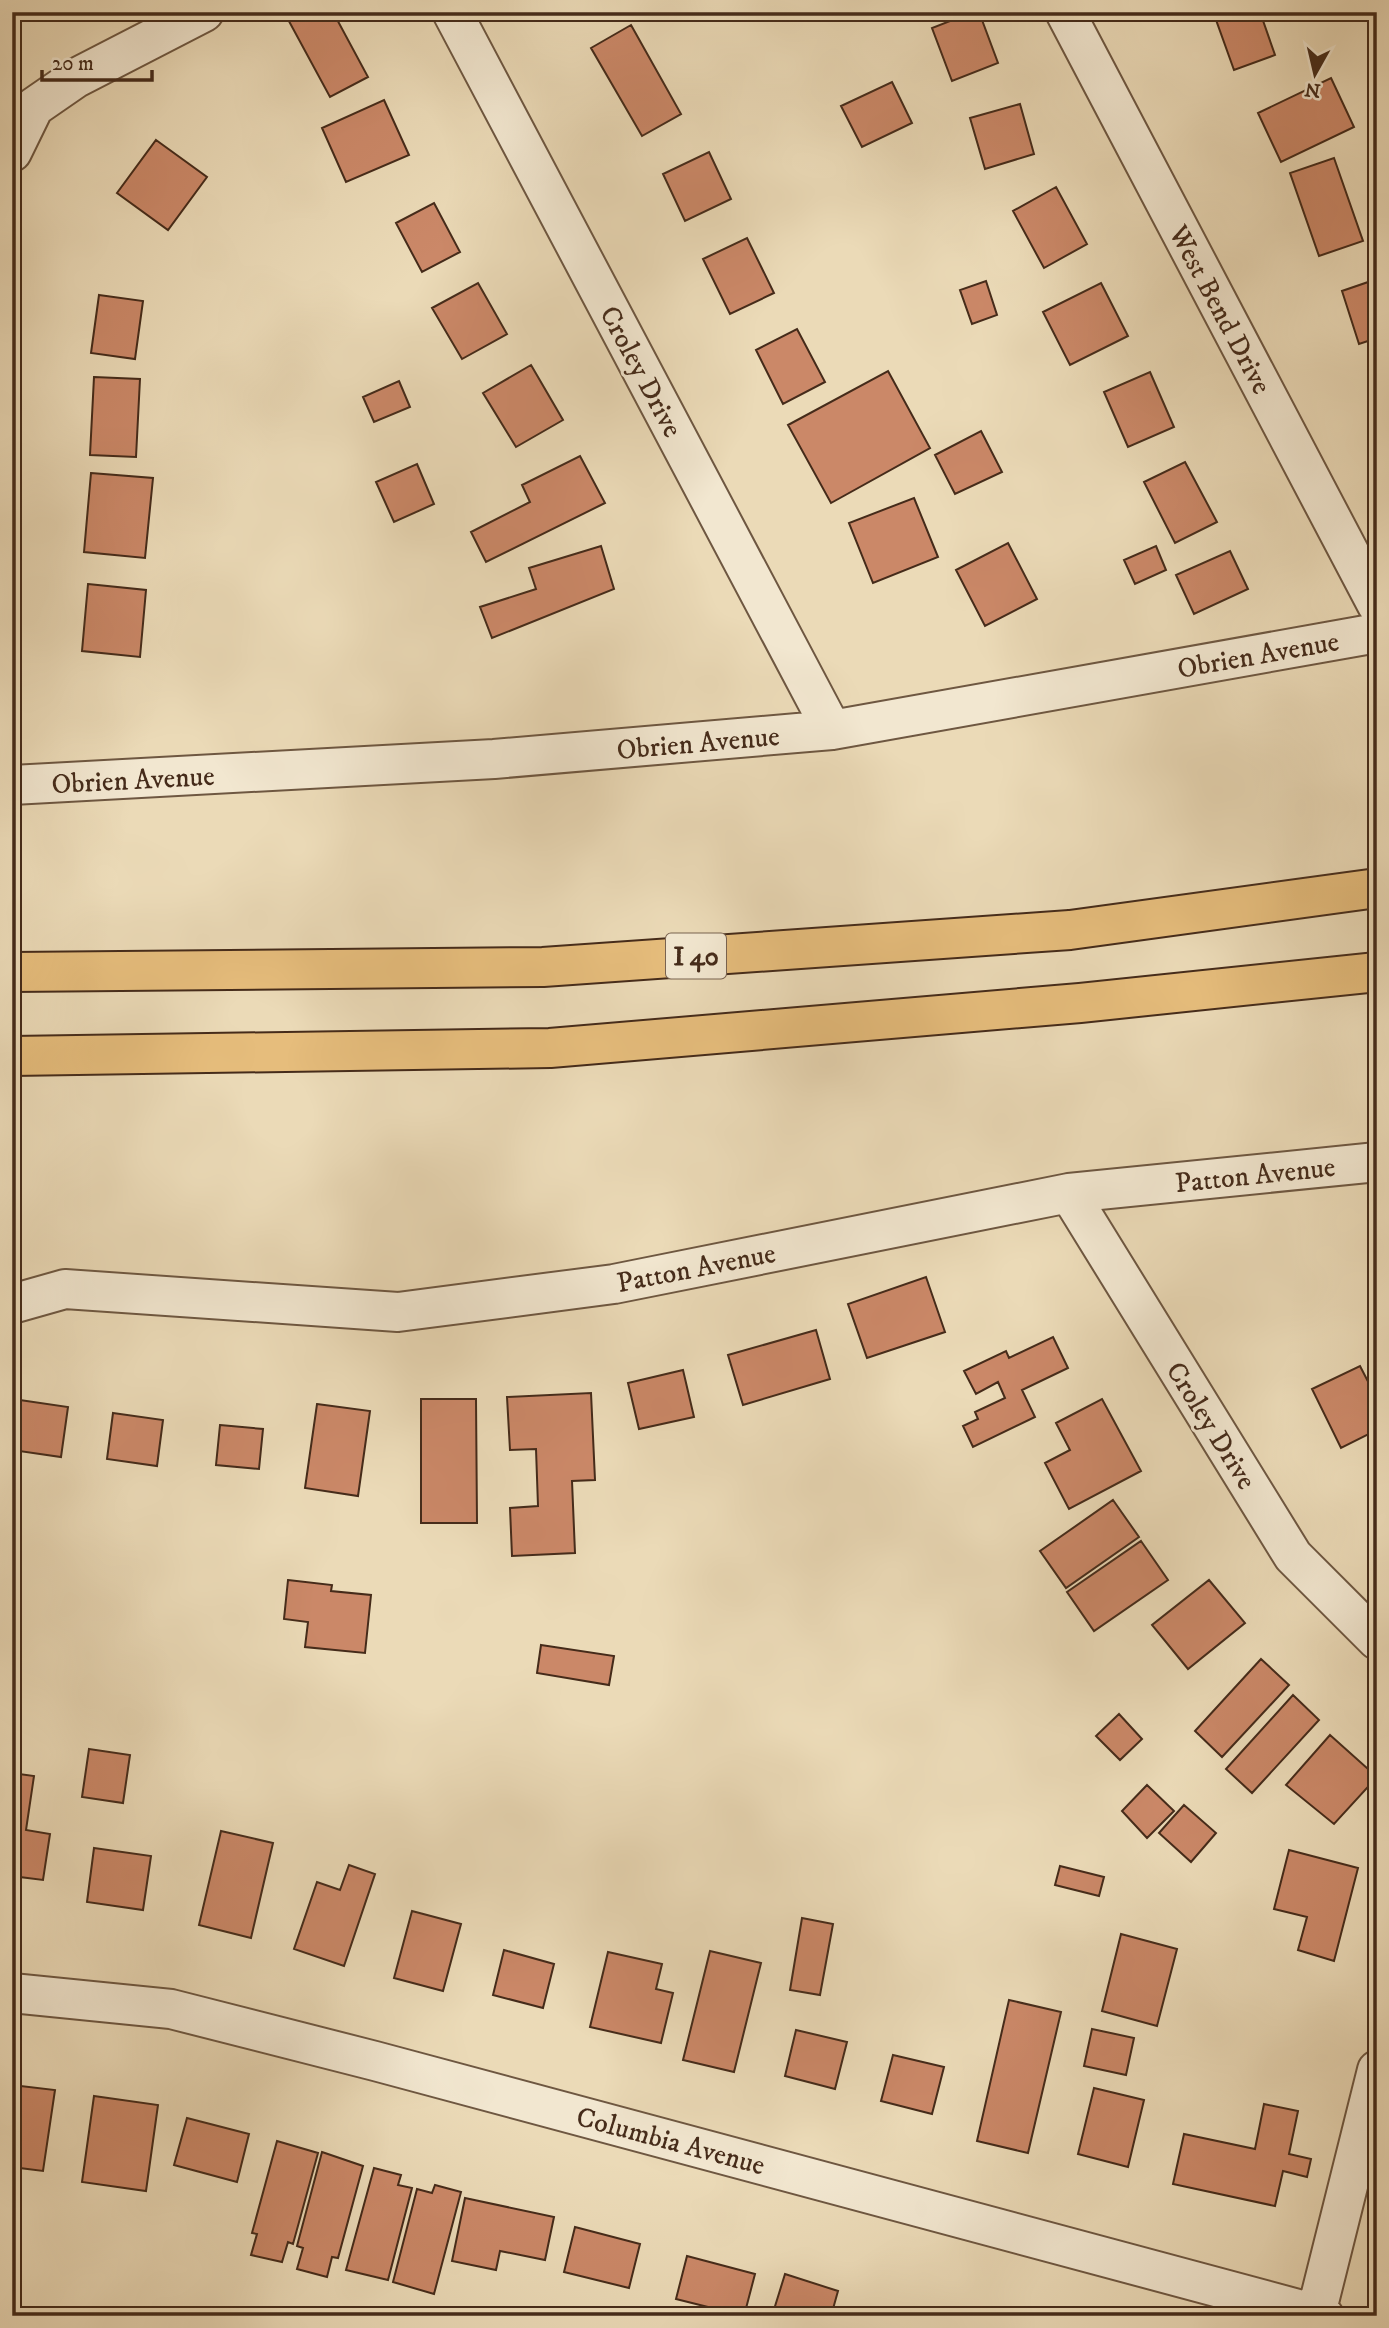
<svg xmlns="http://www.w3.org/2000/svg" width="1389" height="2328" font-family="'IM FELL DW Pica',serif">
<rect width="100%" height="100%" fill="#ebdab7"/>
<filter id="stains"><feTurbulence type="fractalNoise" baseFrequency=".00286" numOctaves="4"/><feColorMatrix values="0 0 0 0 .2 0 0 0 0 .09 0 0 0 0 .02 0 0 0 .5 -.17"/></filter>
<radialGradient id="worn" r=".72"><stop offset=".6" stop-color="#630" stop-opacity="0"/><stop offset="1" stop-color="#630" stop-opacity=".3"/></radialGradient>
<!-- building -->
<path fill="#cb8868" stroke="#452b1a" stroke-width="2" d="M284,12H333L368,77L330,97Z
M973,12H979L998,63L952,81L932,28Z
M1229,12H1260L1275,55L1234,70L1215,17Z
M631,25L681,114L642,136L591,48Z
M1331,78L1354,127L1281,162L1258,113Z
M892,82L912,123L862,147L841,106Z
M384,100L409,155L346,182L322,128Z
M1020,104L1034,154L985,169L970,118Z
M156,140L207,177L168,230L117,193Z
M709,152L731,199L685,221L663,174Z
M1334,158L1363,241L1319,256L1290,173Z
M1056,187L1087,244L1044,268L1013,211Z
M434,203L460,252L422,272L396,223Z
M747,238L774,293L730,314L703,259Z
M1377,279V338L1359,344L1342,291Z
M986,281L997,315L972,324L960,290Z
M478,283L507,334L462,359L432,308Z
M1101,283L1128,336L1070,365L1043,312Z
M99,295L143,301L135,359L91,353Z
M797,329L825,382L783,404L756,350Z
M531,365L563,420L516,447L483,393Z
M888,371L930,448L831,503L788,425Z
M1150,372L1174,427L1128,447L1104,392Z
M94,377L140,379L136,457L90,455Z
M399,381L410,407L374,422L363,397Z
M981,431L1002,472L955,494L935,455Z
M580,456L605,503L486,562L471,532L530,502L522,485Z
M1185,462L1217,522L1175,543L1144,482Z
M417,464L434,504L394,522L376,482Z
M91,473L153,478L145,558L84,552Z
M914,498L938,557L873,583L849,523Z
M1008,543L1037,599L985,626L956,570Z
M601,546L614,589L492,638L480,607L536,589L529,568Z
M1156,546L1166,570L1135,584L1124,560Z
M1230,551L1248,589L1194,614L1176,575Z
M88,584L146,590L140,657L82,651Z
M926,1277L945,1332L867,1358L848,1304Z
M816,1330L830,1379L743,1405L728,1355Z
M1053,1337L1068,1368L1022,1390L1035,1417L973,1447L963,1426L978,1419L975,1412L1005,1398L998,1382L976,1394L964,1371L1006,1351L1009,1358Z
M1360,1366L1377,1399V1430L1341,1448L1312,1389Z
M683,1370L694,1417L639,1429L628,1383Z
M591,1393L595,1480L572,1481L575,1553L512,1556L510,1508L538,1506L536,1449L510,1450L507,1397Z
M13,1399L68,1407L61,1457L12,1450Z
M421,1399H476L477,1523H421Z
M1102,1399L1141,1471L1069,1509L1045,1463L1070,1450L1056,1423Z
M317,1404L370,1411L358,1496L305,1488Z
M113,1413L163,1420L157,1466L107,1459Z
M220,1425L263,1429L259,1469L216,1465Z
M1113,1500L1139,1537L1066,1588L1040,1551Z
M1141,1541L1168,1580L1094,1631L1067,1592Z
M288,1580L332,1585L331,1591L371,1595L365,1653L305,1647L308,1622L284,1619Z
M1209,1580L1245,1623L1188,1669L1152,1625Z
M541,1645L614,1656L609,1685L537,1673Z
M1261,1659L1289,1685L1222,1757L1195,1731Z
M1293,1695L1319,1720L1252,1793L1226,1769Z
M1119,1714L1142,1739L1120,1760L1096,1736Z
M1330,1735L1377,1777L1334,1824L1286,1785Z
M89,1749L130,1755L123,1803L82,1797Z
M12,1773L34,1776L26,1830L50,1834L43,1880L12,1876Z
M1147,1785L1174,1811L1147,1838L1122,1811Z
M1184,1805L1216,1833L1191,1862L1159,1833Z
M221,1831L273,1843L251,1938L199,1925Z
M94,1848L151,1856L143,1910L87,1902Z
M1289,1850L1358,1868L1334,1961L1298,1950L1307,1917L1274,1909Z
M349,1865L375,1874L344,1966L294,1949L317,1882L340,1890Z
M1060,1866L1104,1877L1099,1896L1055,1885Z
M412,1911L461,1924L443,1991L394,1978Z
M802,1918L833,1924L820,1995L790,1990Z
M1121,1934L1177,1949L1157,2026L1102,2011Z
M504,1950L554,1964L543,2008L493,1995Z
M710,1951L761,1963L734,2072L683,2060Z
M608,1952L662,1964L656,1989L673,1993L661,2043L590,2027Z
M1009,2000L1061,2012L1028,2153L977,2141Z
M1092,2029L1134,2038L1126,2075L1084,2066Z
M796,2030L847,2042L835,2089L785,2076Z
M893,2055L944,2067L932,2114L881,2101Z
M12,2085L55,2090L43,2171L12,2167Z
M1094,2088L1144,2100L1128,2167L1078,2154Z
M94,2096L158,2105L146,2191L82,2182Z
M1264,2104L1298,2111L1289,2154L1311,2159L1307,2177L1283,2171L1275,2206L1173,2184L1184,2134L1255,2149Z
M187,2118L249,2134L237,2182L174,2165Z
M277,2141L318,2153L293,2244L288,2242L282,2262L251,2255L257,2234L252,2233Z
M322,2152L363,2166L338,2258L332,2257L327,2277L297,2269L303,2248L297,2246Z
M374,2168L401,2175L398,2185L412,2188L388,2280L346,2270Z
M435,2185L461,2192L434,2294L393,2282L417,2189L432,2193Z
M465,2198L554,2217L545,2260L500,2251L496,2270L452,2261Z
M575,2227L640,2244L629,2288L564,2272Z
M687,2256L755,2274L744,2316L676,2299Z
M785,2274L838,2291L831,2316H772Z"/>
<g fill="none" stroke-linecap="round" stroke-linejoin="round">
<!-- street casing -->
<g stroke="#6e5741" stroke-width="42">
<path id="street" d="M452,12L832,730
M1065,12L1377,605
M12,152L34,107L76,78L204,12
M12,785L494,759L832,730L1377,633
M1069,1193L1293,1556L1377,1640
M12,1304L65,1289L398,1312L614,1284L1069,1193L1377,1162
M12,1993L171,2009L375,2061L1324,2316
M1316,2314L1377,2070"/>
</g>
<!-- highway casing -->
<g stroke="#452b1a" stroke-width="42">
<path id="highway" d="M12,972L543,967L1070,930L1377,888
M12,1056L550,1048L1080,1003L1377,972"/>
</g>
<!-- street -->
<use href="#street" stroke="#f2e7d0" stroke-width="38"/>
<!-- highway -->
<use href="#highway" stroke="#e6bd7c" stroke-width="38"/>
</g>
<g text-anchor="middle" stroke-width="6" stroke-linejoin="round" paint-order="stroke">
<!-- shield labels -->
<rect fill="#f2e7d0" stroke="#796351" stroke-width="2" x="666" y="933.5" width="60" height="45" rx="5"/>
<g font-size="26" font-weight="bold" fill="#452b1a">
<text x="696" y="965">I 40</text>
</g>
<!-- street labels -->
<g font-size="28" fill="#452b1a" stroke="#f2e7d0">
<text transform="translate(1221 309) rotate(62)" y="10">West Bend Drive</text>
<text transform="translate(642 371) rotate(62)" y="10">Croley Drive</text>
<text transform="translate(1258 654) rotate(-10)" y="10">Obrien Avenue</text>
<text transform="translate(698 742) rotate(-5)" y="10">Obrien Avenue</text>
<text transform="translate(133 779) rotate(-3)" y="10">Obrien Avenue</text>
<text transform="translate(1255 1174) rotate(-6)" y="10">Patton Avenue</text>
<text transform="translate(696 1267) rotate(-11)" y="10">Patton Avenue</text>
<text transform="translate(1212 1425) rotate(58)" y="10">Croley Drive</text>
<text transform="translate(671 2140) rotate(15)" y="10">Columbia Avenue</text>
</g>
</g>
<!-- margin -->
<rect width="1389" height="2328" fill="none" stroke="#ebdab7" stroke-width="42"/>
<rect x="14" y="14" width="1361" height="2300" fill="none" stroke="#452b1a" stroke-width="3.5"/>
<rect x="21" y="21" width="1347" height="2286" fill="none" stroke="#452b1a" stroke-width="2"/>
<!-- north arrow -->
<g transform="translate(1315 74) rotate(188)" stroke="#f2e7d0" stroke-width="5" paint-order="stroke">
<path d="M0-5L12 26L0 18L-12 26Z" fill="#452b1a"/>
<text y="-10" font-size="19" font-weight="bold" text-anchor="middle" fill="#452b1a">N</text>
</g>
<!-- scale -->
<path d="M42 70v10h110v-10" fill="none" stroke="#452b1a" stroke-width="3.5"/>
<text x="52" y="70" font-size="21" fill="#452b1a" stroke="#f2e7d0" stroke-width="5" paint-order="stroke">20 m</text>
<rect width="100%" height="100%" filter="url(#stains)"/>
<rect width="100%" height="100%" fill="url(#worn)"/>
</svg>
